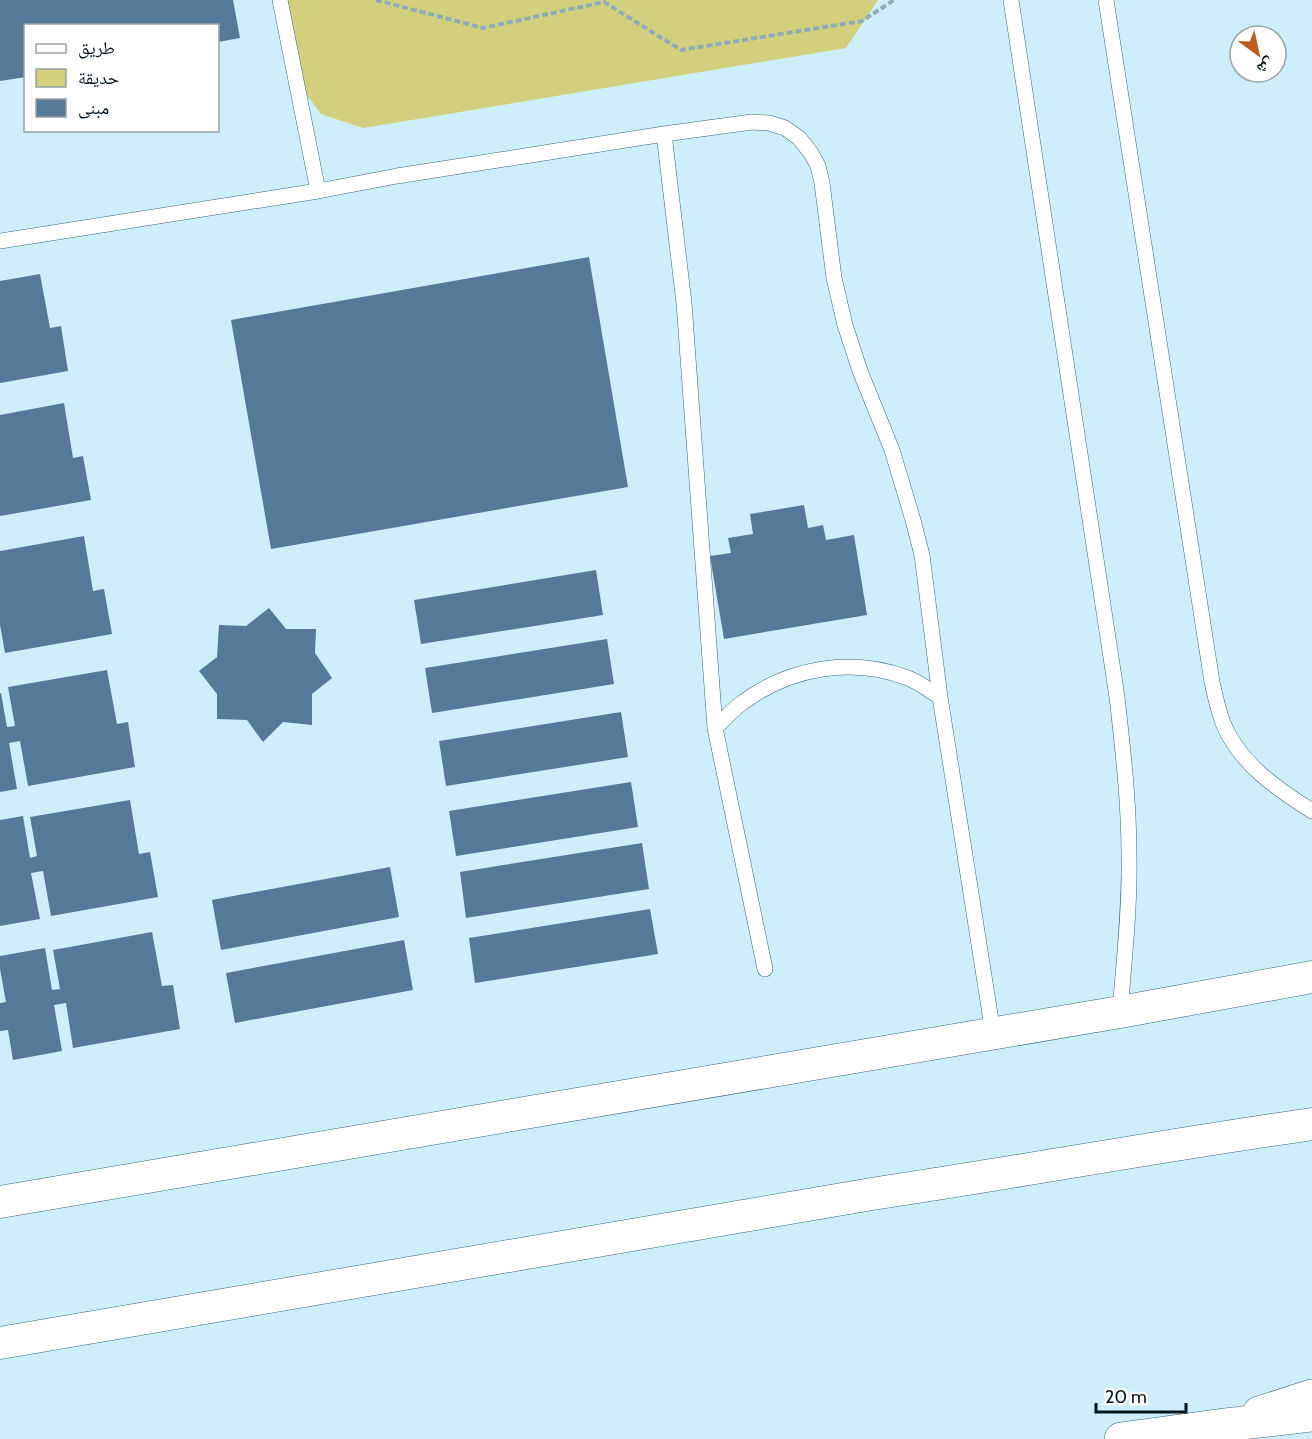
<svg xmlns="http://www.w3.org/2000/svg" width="1312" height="1439" font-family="Cabin,'Noto Naskh Arabic',sans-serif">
<rect width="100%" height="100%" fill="#ceeefc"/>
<!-- green -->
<path fill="#d2d07d" d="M278,0H878L846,48L363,128L321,114L291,74Z"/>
<!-- building -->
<path fill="#577999" d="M0,0H233L240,38L218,42V26H26V77L0,81Z
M589,257L628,487L271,549L231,320Z
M40,274L50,328L61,326L68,371L0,383V281Z
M64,403L73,458L83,456L91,500L0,516V415Z
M804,505L808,528L823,525L826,540L854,535L867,615L724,639L710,556L731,553L728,538L753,534L750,514Z
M84,536L93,591L104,589L112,634L5,653L0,625V551Z
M596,570L603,615L421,644L414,600Z
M269,608L286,629H316L315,653L332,678L312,694V725L283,722L263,742L247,720L217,719V694L199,671L217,657L219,625L246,626Z
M607,639L614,684L432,713L425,668Z
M107,670L117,724L128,722L135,767L28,786L20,741L9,743L17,789L0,792V693H1L7,727L15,726L8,687Z
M621,712L628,757L446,786L439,741Z
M631,782L638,827L456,856L449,811Z
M130,800L139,854L150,852L158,897L51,916L43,871L31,873L40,919L0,926V820L23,816L30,858L37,856L30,817Z
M642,843L649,889L466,918L460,872Z
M390,867L399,917L221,950L212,900Z
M650,909L658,954L475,983L469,938Z
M152,932L162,986L173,985L180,1029L73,1048L66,1003L54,1005L62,1051L13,1060L8,1030L0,1031V1003L6,1002L0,969V956L45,948L52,990L60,989L53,950Z
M404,940L413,990L235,1023L226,973Z"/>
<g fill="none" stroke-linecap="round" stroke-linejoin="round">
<!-- service casing -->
<g stroke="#35687d" stroke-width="16">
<path id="service" d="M280,0L318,191
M1011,0L1117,697C1123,750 1129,803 1129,856C1130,907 1124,961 1120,1012
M1106,0L1212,682C1215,696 1218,710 1223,723C1239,763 1277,789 1312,811
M664,134L684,303L715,728L765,969
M0,241L318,191L397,176L664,134L752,122L769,123L785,128L799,138L811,153L818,166L822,183L834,278L845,325L860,371L892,450L913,520L922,555L940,697L993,1033
M715,728C724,720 732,710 742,703C790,667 852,657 908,678C919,682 930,691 940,697"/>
</g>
<!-- minor casing -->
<g stroke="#35687d" stroke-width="33">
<path id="minor" d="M0,1202L1120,1012L1312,977
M0,1343L872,1194C1019,1172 1165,1145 1312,1124"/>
</g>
<!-- primary casing -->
<g stroke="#35687d" stroke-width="34">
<path id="primary" d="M1259,1413L1312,1396"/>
</g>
<!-- motorway casing -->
<g stroke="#35687d" stroke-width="34">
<path id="motorway" d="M1121,1439L1224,1425L1312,1415"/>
</g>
<!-- path -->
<path stroke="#90acb8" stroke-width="4" stroke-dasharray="6 3" stroke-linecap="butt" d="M376,0L483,28L604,2L681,50L862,21L894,0"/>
<!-- service -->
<use href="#service" stroke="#fff" stroke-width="15"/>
<!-- minor -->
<use href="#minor" stroke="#fff" stroke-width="32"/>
<!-- primary -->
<use href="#primary" stroke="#fff" stroke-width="33"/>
<!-- motorway -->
<use href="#motorway" stroke="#fff" stroke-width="33"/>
</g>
<!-- legend -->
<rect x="24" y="24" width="195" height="108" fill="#ffffff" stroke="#9aa1a5" stroke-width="1.5"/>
<rect x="36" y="44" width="30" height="9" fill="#ffffff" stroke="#9aa1a5" stroke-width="1.5"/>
<text x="78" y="54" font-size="18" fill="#02151d">طريق</text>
<rect x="36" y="69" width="30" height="18" fill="#d2d07d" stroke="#9aa1a5" stroke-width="1.5"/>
<text x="78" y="84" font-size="18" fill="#02151d">حديقة</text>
<rect x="36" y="99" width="30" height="18" fill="#577999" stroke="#9aa1a5" stroke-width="1.5"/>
<text x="78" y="114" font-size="18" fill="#02151d">مبنى</text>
<!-- north arrow -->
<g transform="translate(1258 54) rotate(147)"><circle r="28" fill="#ffffff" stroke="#9aa1a5" stroke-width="1.5"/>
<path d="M0-4.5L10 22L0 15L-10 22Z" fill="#bd5a20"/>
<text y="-9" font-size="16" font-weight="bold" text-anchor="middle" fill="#02151d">ش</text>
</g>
<!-- scale -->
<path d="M1096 1403v9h90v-9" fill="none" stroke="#02151d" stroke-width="3"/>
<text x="1105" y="1403" font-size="18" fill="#02151d" stroke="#ffffff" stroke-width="4.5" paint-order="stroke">20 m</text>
</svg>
